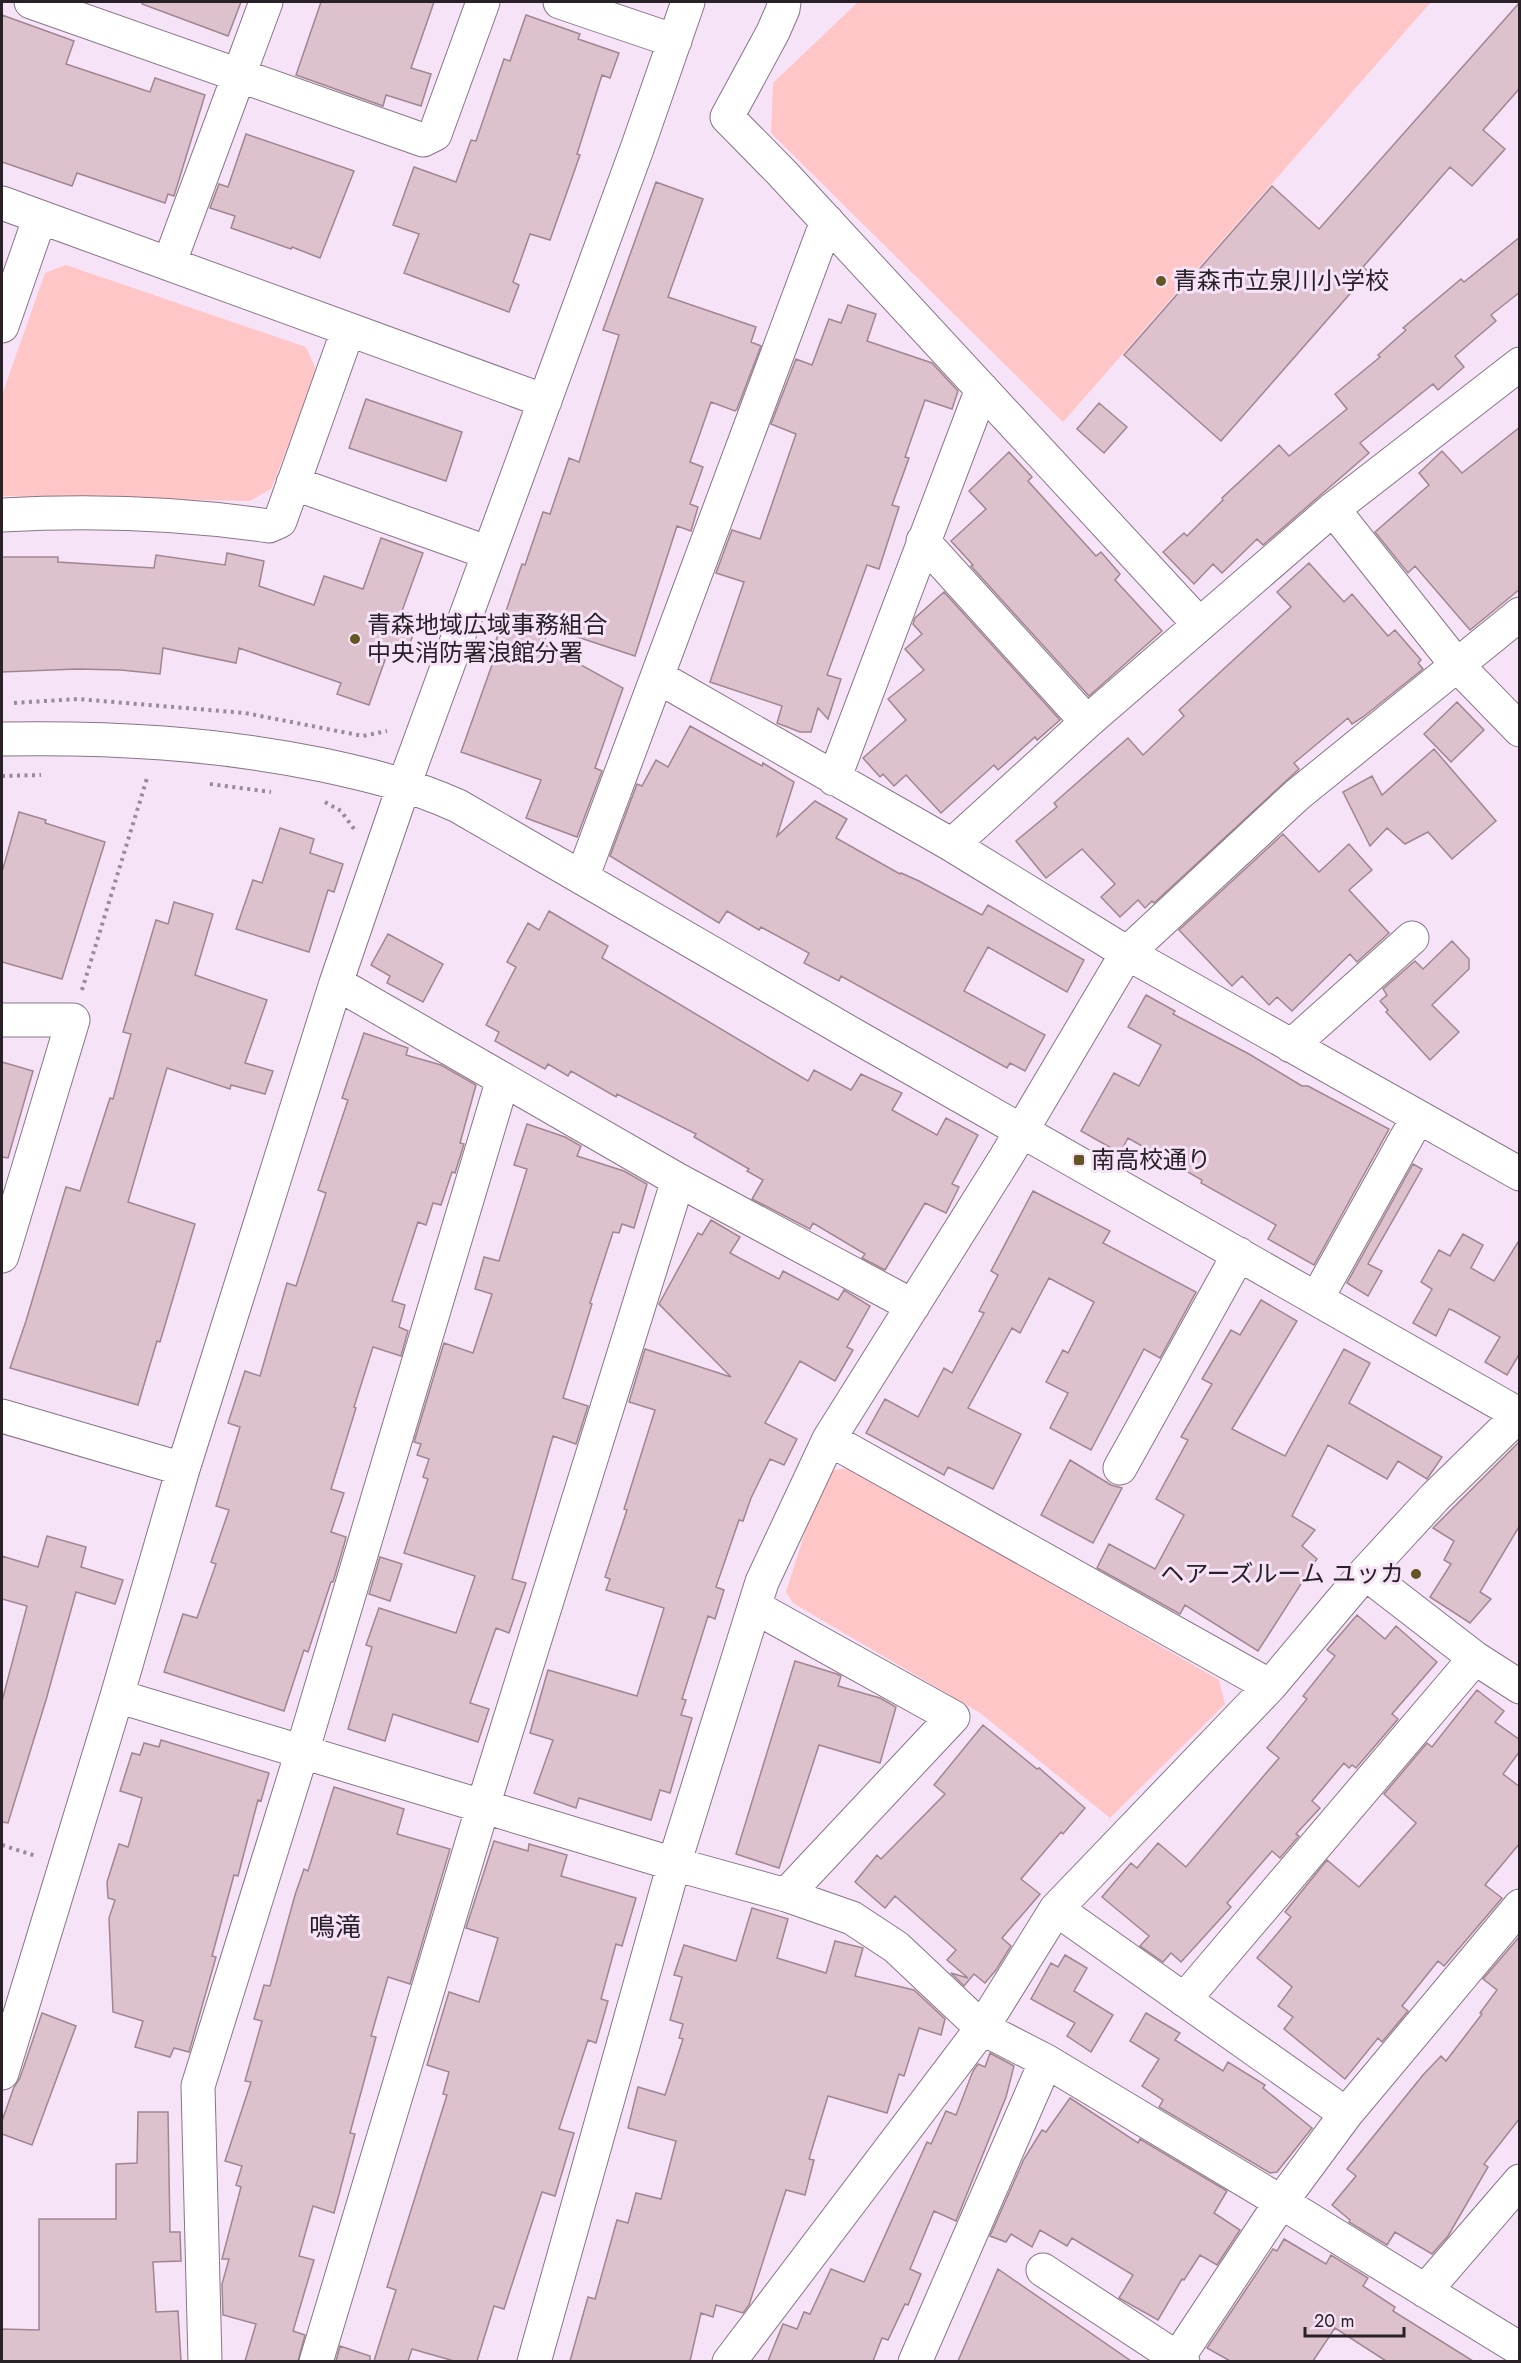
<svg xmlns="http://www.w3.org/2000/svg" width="1521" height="2363" font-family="Jost,'Noto Sans JP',sans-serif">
<rect width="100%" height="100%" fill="#f7e3f7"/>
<!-- green -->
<path fill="#ffc6c7" d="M858,2H1431L1063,422L771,133L773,83Z
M66,265L306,347L317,372L271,489L250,501L2,496V395L45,273Z
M852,1468L1219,1680L1225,1704L1110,1818L980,1713L793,1603L786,1592L813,1507L833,1470Z"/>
<!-- building -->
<path fill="#ddc1cc" stroke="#a08690" stroke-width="1.5" d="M142,2H241L228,36L142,4Z
M321,2H434L411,68L431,74L421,106L386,95L383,106L296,75Z
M1520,2V88L1483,130L1505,149L1472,186L1450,167L1363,267L1369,272L1221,441L1124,355L1272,186L1319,229Z
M2,15L74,41L66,64L150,92L155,78L205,95L174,196L168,194L165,203L77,173L72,186L2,162Z
M526,15L580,34L578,39L619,53L610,78L602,75L577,154L580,155L550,240L530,234L513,282L519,285L509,312L404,273L419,234L393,225L414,167L456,182L471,140L476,141L504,59L510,61Z
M246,134L354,171L320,258L292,247L291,249L231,228L235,216L210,208L219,184L228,187Z
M656,182L703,199L668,297L756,327L751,342L761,346L737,409L735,411L711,402L690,462L703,467L690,504L698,507L691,531L677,526L635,656L550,628L543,644L623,688L595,768L602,771L577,837L526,818L541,780L461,752L493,662L489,661L522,564L525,565L543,512L550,514L569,458L579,462L619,335L603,330Z
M1520,237V292L1491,315L1496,321L1455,356L1464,367L1438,390L1433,384L1360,443L1369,453L1263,545L1257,539L1222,573L1213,564L1194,584L1163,552L1184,533L1187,536L1223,500L1222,498L1279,445L1289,456L1347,409L1335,394L1380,357L1378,355L1406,330L1403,328L1461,279L1464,282Z
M848,305L876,314L867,341L932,363L958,391L952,409L925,400L905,457L909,458L892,505L899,507L879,569L867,565L827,675L841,679L828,719L818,708L811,732H800L777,723L782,706L710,682L744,582L716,573L732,530L760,539L796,434L771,424L796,359L812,365L829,319L841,323Z
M366,399L462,432L446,481L349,448Z
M1099,403L1127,427L1104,453L1077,429Z
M1520,427V589L1470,630L1415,566L1408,573L1375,532L1429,485L1419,473L1442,451L1462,473Z
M1009,452L1032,477L1028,481L1096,556L1101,552L1120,574L1115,580L1162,631L1089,696L971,566L973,565L951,541L986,509L969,491Z
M381,538L423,553L402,611L419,617L407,652L390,646L369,705L337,694L341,683L239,648L236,663L163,648L160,674L121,670L77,669L2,672V557H58V562L154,568L156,555L225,565L227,553L264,561L259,586L314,605L324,576L363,589Z
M1309,563L1344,602L1352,594L1388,636L1395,630L1421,660L1418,663L1423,669L1363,717L1352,724L1348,718L1294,763L1299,769L1154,903L1152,901L1145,908L1138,900L1120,917L1101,897L1115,884L1082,849L1046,878L1016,841L1057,807L1054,803L1128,738L1143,755L1184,716L1179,710L1291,607L1277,592Z
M944,592L1060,720L1037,740L1035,737L998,770L994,765L941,813L906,775L894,786L883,774L880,777L863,758L906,720L888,699L924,670L905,649L922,634L913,624L915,618Z
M1457,702L1484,730L1451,762L1424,734Z
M690,726L762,766L763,763L794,782L777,836L815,801L847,819L836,838L900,874L901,873L919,881L982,915L988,905L1084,960L1067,992L988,947L964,991L1045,1035L1025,1071L1010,1063L1007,1068L841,976L839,981L804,963L809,953L761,927L759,930L727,911L719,923L610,856L637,784L642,786L656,760L668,767Z
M1434,749L1496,821L1452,859L1428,832L1405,844L1387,828L1370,846L1343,792L1372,776L1382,795Z
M19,812L46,820L45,823L105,842L62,979L2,962V872Z
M280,828L314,839L310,853L343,864L334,892L328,890L309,952L236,929L253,880L262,883Z
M1283,834L1319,872L1349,844L1372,870L1349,890L1389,933L1357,962L1350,954L1292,1011L1277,997L1269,1005L1242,976L1232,986L1179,930Z
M174,902L213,914L195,975L267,1000L245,1063L273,1071L265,1094L231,1085L230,1089L167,1068L128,1202L195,1224L160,1342L157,1341L138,1405L10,1368L26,1321L66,1187L80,1191L110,1098L113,1099L131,1034L123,1032L156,920L168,924Z
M549,911L608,946L602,958L808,1081L814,1070L851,1090L861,1074L902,1093L892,1110L937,1135L946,1118L978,1135L952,1184L959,1187L946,1213L925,1203L885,1270L862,1258L865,1254L813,1223L810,1229L752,1199L763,1180L747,1171L749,1169L694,1137L696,1134L617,1094L616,1097L571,1071L568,1076L548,1064L545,1069L495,1041L499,1032L486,1025L516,967L507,962L528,923L539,930Z
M388,934L443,964L423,1002L387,983L390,976L371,965Z
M1452,941L1469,959V969L1432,1005L1459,1032L1430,1060L1386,1012L1388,1010L1380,1001L1387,995L1383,989L1415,961L1423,969Z
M1146,995L1175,1011L1173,1014L1249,1054L1302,1086H1308L1389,1129L1314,1265L1268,1239L1276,1225L1201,1183L1202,1180L1128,1138L1120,1153L1081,1131L1114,1073L1139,1086L1161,1045L1128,1027Z
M364,1033L408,1048L406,1055L441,1065L476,1085L460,1143L464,1144L455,1173L452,1172L441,1205L433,1203L426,1225L418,1222L392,1301L405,1305L399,1327L408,1331L401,1356L373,1347L354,1407L356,1408L331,1489L344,1493L331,1532L346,1537L344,1545L333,1582H331L308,1652L304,1650L284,1711L164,1672L183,1614L197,1618L216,1564L211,1562L229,1510L216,1506L240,1427L228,1423L245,1371L260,1376L287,1283L296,1286L326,1193L318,1190L348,1100L342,1098Z
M2,1062L33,1071L8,1158L2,1157Z
M527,1124L565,1137L581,1146L577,1156L624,1171L647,1184L634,1228L622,1224L619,1233L613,1232L590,1303L592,1304L563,1398L588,1406L576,1444L553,1436L512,1579L526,1583L509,1633L496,1628L470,1703L489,1709L478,1742L393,1714L385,1741L348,1729L372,1647L366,1645L379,1608L456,1633L475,1576L404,1553L428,1479L423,1477L429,1459L417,1455L421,1444L414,1442L444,1343L473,1353L492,1294L475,1289L484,1257L499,1261L512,1218L527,1169L514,1165Z
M1413,1164L1422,1169L1368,1264L1382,1271L1368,1296L1347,1283Z
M1033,1191L1110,1231L1103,1243L1196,1292L1160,1358L1144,1349L1091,1450L1050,1428L1068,1393L1046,1382L1063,1350L1068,1353L1094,1302L1049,1278L1020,1333L1012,1328L968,1408L1021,1434L993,1489L948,1467L944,1475L866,1433L885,1399L918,1417L944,1368L952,1373L984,1313L979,1311L998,1275L991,1271Z
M711,1220L740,1237L730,1253L779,1279L783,1271L838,1300L844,1290L870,1306L847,1347L853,1350L835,1381L800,1361L765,1423L797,1439L784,1465L770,1459L751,1498L743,1521L739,1520L716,1587L724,1590L715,1619L708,1616L682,1699L686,1700L681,1715L692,1718L670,1793L660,1790L651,1820L579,1798L576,1808L534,1793L553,1740L530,1733L548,1670L637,1696L664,1608L606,1590L610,1579L605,1577L627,1510L624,1509L655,1410L629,1402L645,1349L731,1377L659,1304L698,1233L702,1235Z
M1463,1234L1483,1245L1471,1268L1494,1281L1520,1239V1353L1507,1375L1485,1362L1500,1337L1454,1311L1449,1309L1436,1336L1413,1323L1432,1289L1421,1282L1439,1250L1450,1256Z
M1261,1300L1297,1321L1232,1429L1285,1456L1344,1349L1370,1363L1349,1403L1442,1457L1427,1479L1398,1461L1387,1479L1328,1445L1292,1516L1315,1530L1302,1546L1317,1559L1258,1651L1185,1605L1180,1614L1097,1568L1109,1544L1155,1569L1184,1515L1156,1499L1188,1440L1181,1437L1212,1384L1202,1379L1231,1330L1240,1335Z
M1520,1441V1525L1480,1592L1491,1599L1470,1623L1430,1597L1451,1564L1444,1560L1454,1541L1433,1528Z
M1070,1460L1111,1485L1122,1488L1093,1543L1041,1515Z
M47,1536L86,1547L81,1567L123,1580L115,1604L76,1592L46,1700L8,1823L2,1822V1701L27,1606L2,1599V1556L38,1567Z
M380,1557L402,1564L390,1601L369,1594Z
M1357,1615L1385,1639L1396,1626L1437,1662L1392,1714L1398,1719L1356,1768L1352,1765L1349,1768L1344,1763L1312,1801L1320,1808L1296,1834L1299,1836L1280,1858L1272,1851L1227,1903L1231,1907L1181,1962L1171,1953L1163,1962L1140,1946L1149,1936L1102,1897L1131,1863L1137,1868L1158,1843L1186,1867L1279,1758L1267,1748L1307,1699L1303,1696L1335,1656L1327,1650Z
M795,1661L837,1674L841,1676L838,1686L880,1698L896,1707L880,1763L819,1745L779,1868L736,1854Z
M1477,1690L1504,1711L1495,1722L1520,1740V1751L1503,1774L1520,1787V1843L1485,1885L1502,1898L1444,1966L1438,1961L1402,2006L1408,2011L1382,2042L1378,2038L1345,2079L1284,2029L1293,2017L1278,2006L1292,1987L1257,1958L1291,1917L1285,1912L1327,1860L1359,1887L1416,1823L1384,1794L1427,1743L1432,1747Z
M983,1725L1037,1769L1039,1768L1085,1808L1063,1834L1061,1832L1021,1879L1040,1894L1002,1938L1011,1946L996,1970L985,1983L974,1974L964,1986L951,1973L968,1978L947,1960L956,1950L895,1896L885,1908L855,1882L877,1855L881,1859L945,1794L934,1785Z
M161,1740L269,1773L261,1801L258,1800L238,1876L234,1875L212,1956L216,1957L189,2052L174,2048L170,2057L135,2047L143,2021L113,2012L109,1918L115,1900L108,1898L107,1882L119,1844L128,1847L142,1798L120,1791L132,1753L140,1755L144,1743L159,1747Z
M334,1787L404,1809L397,1834L450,1849L410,1984L388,1977L371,2036L376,2037L350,2133L355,2134L334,2213L313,2206L299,2256L314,2260L293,2331L305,2335L298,2361H245L256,2324L223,2315L222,2284L229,2259H222L241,2187L236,2185L242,2166L225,2161L251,2082L245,2081L262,2021L254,2019L264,1985L270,1986L295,1895L304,1869L308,1871Z
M494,1841L528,1851L529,1844L567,1855L561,1876L636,1898L622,1946L616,1944L601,1999L608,2001L596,2043L588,2040L559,2129L574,2133L555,2196L542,2192L504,2309L494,2306L477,2361H454L412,2349L408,2361H374L396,2290L387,2287L447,2095L443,2094L449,2072L427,2065L449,1992L479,2002L498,1938L466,1928Z
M752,1908L788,1919L777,1958L826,1973L835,1941L863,1948L855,1976L914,1990L945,2019L941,2035L919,2028L904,2076L899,2074L887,2113L828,2096L809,2159L814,2160L805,2195L786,2190L749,2305L743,2313L716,2305L713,2317L701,2313L690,2361H570L588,2297L595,2299L617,2220L628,2223L636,2193L661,2199L676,2141L628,2128L638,2087L665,2095L683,2039L679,2038L683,2024L670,2020L682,1977L674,1975L684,1945L736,1961Z
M1520,1936V2118L1484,2164L1488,2167L1448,2236L1432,2254L1395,2232L1387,2245L1349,2222L1350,2220L1332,2205L1356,2176L1347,2169L1423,2075L1441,2056L1446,2061L1482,2014L1480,2013L1497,1990L1483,1979Z
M1065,1955L1087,1968L1074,1991L1113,2015L1091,2052L1067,2036L1075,2023L1031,1999L1051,1963L1058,1967Z
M42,2013L76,2026L32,2145L2,2134V2121L14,2087L20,2078Z
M1146,2013L1180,2033L1175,2040L1223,2071L1228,2062L1265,2085L1263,2088L1312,2128L1277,2172L1270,2173L1159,2107L1163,2100L1142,2086L1159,2059L1130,2041Z
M990,2053L1014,2066L1006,2097L956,2221L934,2211L910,2269L921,2274L908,2305L905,2304L888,2340L882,2338L873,2361H768L783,2324L797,2329L804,2312L810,2314L831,2269L864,2282L927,2142L931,2144L946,2111L956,2115L973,2071L978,2064L985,2067Z
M1070,2098L1138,2143L1140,2139L1227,2191L1214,2213L1240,2230L1217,2265L1200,2255L1184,2280L1182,2279L1158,2320L1119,2298L1133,2275L1072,2238L1067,2246L1040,2230L1032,2247L1011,2234L1006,2242L990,2236L1024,2159L1042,2130L1046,2132Z
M138,2112H168L170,2232H180L181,2261L153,2262L156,2312L178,2311L181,2361H2V2329L39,2330V2219H116V2164L137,2163Z
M1284,2239L1326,2264L1331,2255L1368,2278L1363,2286L1395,2307L1393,2311L1473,2361H1386L1335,2328L1313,2361H1230L1207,2348L1273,2249L1277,2251Z
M998,2269L1131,2361H958Z
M340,2346L370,2356V2361H336Z"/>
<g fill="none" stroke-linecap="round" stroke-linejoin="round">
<!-- minor casing -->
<g stroke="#887588" stroke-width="35">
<path id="minor" d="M31,2L423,140L435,134L483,2
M560,2L675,41
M784,2L783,9L773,32L727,117L782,173L1199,624
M2,203L545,401
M169,264L266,2
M2,326L40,217
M293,483L489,553
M1333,509L1456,664L1520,730
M2,515C91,510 181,513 269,526L280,521L348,330
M923,541L1087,722
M658,677L952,845L1127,953L1520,1174
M2,739C111,737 215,743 323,765C370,775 414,786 458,806L857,1037L1520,1415
M834,779L982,389
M952,845L1087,722L1333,509L1520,364
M582,878L827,221
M336,983L678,1180L913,1306
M2,1020H73L2,1256
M1291,1046L1412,938
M1317,1298L1418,1117
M2,1416L183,1469
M829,1439L1270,1686
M1120,1468L1239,1254
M1365,1573L1475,1658L1520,1687
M755,1607L953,1717L786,1895
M117,1696L674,1864L786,1895L852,1918L896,1947L982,2028L1046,2061L1281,2202L1520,2349
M1056,1909L1346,2114
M1184,2000L1475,1658
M2,2073L117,1696L183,1469L336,983L404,785L638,146L688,2
M1043,2270L1183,2362
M1425,2291L1520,2181
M205,2362L198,2086L302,1752L503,1079
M316,2362L483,1806L678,1180
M534,2362L674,1864L762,1582L829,1439L1006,1157L1127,953L1297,795L1520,614
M729,2362L982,2028L1056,1909L1270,1686L1365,1573L1435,1497L1520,1414
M915,2362L1046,2061
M1175,2362L1281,2202L1346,2114L1520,1906"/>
</g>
<!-- path -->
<path stroke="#988a98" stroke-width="4" stroke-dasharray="3 4.5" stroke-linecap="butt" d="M14,703L77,699L245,713L363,736L387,731
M2,776L41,775
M210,784L271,792
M325,802L341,811L354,829
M82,990L148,775
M2,1845L36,1856"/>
<!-- minor -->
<use href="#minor" stroke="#fff" stroke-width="33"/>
</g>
<!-- markers -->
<g fill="#635623" stroke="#f7e3f7" stroke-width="2">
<circle cx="1161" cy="281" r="6"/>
<circle cx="355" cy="639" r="6"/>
<rect x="1073" y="1154" width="12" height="12" rx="3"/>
<circle cx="1416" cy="1574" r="6"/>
</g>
<g text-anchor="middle" stroke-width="6" stroke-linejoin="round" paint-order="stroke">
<!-- poi labels -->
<g font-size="24" fill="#282128" stroke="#f7e3f7" text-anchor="start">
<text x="1173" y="289">青森市立泉川小学校</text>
<text x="367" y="633">青森地域広域事務組合<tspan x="367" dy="28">中央消防署浪館分署</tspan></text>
<text x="1091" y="1168">南高校通り</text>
<text x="1404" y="1582" text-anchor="end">ヘアーズルーム ユッカ</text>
</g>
<!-- neighbourhood labels -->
<g font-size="26" fill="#282128" stroke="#f7e3f7">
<text x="335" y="1936">鳴滝</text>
</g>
</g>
<!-- border -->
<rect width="1521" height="2363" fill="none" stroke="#282128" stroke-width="6"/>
<!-- scale -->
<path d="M1305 2327v9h99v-9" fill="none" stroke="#282128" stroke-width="3"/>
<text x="1314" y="2327" font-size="18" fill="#282128" stroke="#f7e3f7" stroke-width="4.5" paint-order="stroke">20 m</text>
</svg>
